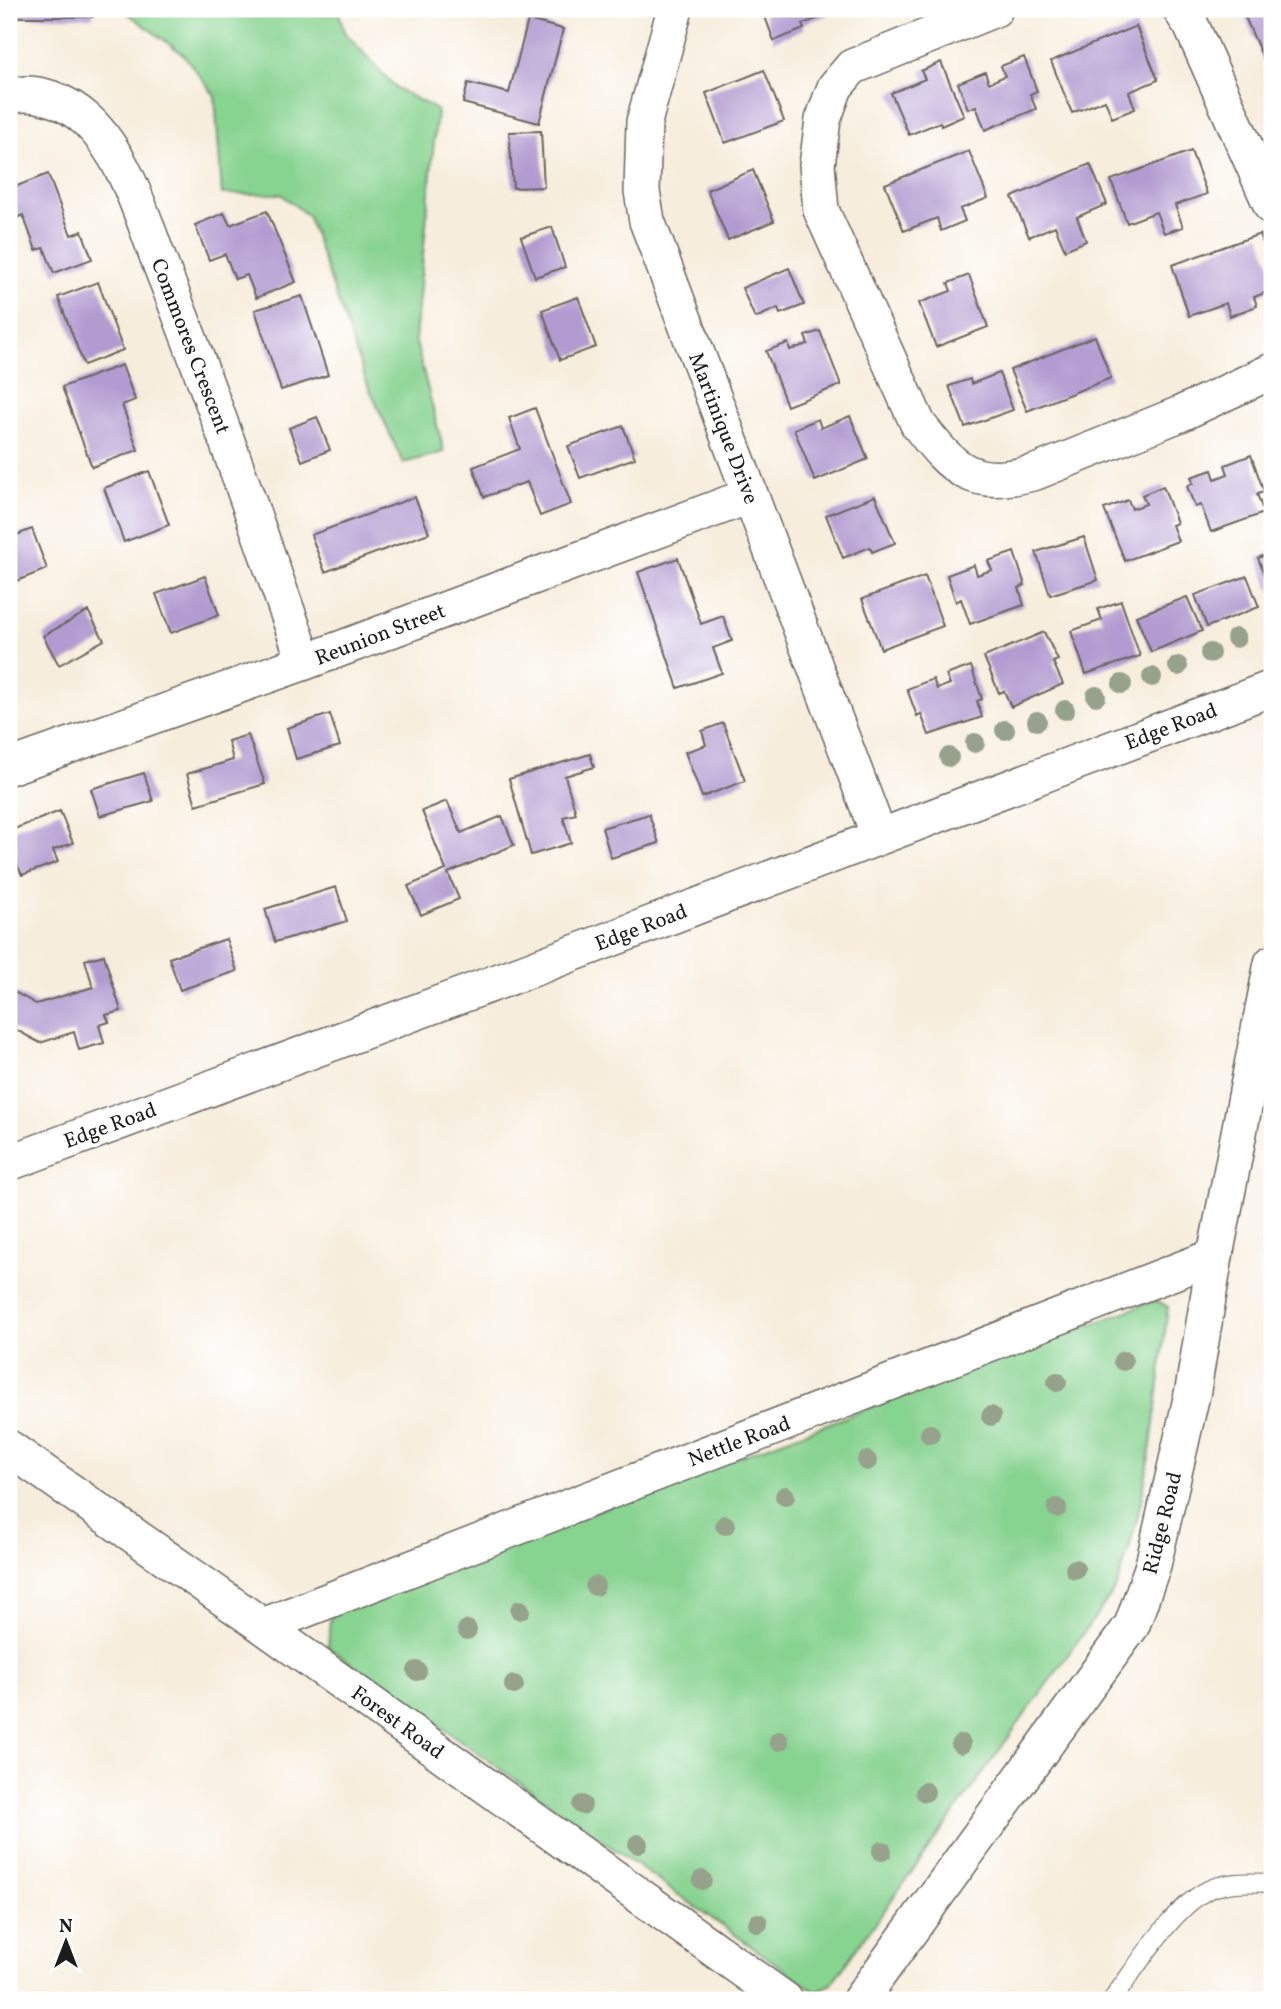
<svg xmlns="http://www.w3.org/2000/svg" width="1281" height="2009" font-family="Vollkorn,serif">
<rect width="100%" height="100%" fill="#fff"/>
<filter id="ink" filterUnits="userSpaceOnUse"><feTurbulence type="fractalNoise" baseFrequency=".0143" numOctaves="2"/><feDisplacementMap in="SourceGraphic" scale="14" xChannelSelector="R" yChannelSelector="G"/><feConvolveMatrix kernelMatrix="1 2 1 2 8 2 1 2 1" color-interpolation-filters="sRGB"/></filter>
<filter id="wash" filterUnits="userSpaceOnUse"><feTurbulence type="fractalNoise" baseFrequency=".00686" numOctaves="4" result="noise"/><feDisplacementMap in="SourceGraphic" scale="28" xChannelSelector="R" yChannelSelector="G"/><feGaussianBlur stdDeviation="1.57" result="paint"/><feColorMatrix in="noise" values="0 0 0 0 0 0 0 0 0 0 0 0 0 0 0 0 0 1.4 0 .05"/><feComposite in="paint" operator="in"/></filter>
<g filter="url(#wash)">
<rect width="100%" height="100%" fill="#f7eddc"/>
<!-- green -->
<path fill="#87d390" stroke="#527856" stroke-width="2" d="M122,9H338L344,32L396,88L437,110L415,339L444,452L403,463L366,381L308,216L281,194H222L215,96L183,54Z
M1156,1300L1168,1307C1156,1403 1150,1498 1116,1588L831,1984L816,1992L328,1647L330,1618L357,1601Z"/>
<g id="blocks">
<!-- building -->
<path fill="#b29bd0" d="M9,9H93V17H9Z
M435,9H456L454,15Z
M774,9H826L828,15L802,24L804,29L774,41L764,14Z
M1265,9H1272V60L1265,63L1245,17Z
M528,20L563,29L539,123L463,103L468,83L509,93Z
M1136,26L1158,80L1129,92L1135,109L1112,118L1105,100L1072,113L1051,61Z
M1024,57L1037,91L1030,94L1036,109L985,130L976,106L968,109L958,83L985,72L989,83L1005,76L1001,66Z
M941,62L964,116L941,126L940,122L909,135L891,93L925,79L921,71Z
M764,70L784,121L725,143L706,93Z
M541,131L544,187L513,188L509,132Z
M969,151L988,198L960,209L965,221L941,231L937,218L904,231L885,184Z
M1191,151L1207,194L1175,205L1183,227L1164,233L1156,212L1127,223L1111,180Z
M1090,164L1107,204L1077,217L1086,241L1065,250L1055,226L1029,237L1012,197Z
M753,170L774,221L728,240L707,190Z
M48,174L71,235L82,231L92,259L54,273L44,248L36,250L23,215L9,221V189Z
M267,211L296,282L256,298L247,275L235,279L225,254L209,260L195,225L224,213L230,225Z
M552,227L565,267L535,277L521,237Z
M1260,234L1272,270V290L1254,297L1257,306L1230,316L1226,303L1189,316L1172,265Z
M789,268L804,305L780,314L778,308L755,318L742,288Z
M969,275L988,327L936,347L919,303L951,291L948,283Z
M98,282L123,350L84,365L58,297Z
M302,296L328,375L281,390L255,310Z
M578,297L596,347L560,360L542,310Z
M820,331L841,385L787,406L766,351L788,343L790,350L808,344L805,336Z
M1095,336L1111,378L1027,411L1010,370Z
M122,365L135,400L122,405L138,450L92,467L62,387Z
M999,373L1013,410L965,427L949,386L970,379L971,384Z
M535,408L571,504L540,516L527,482L484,497L473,467L520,449L509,418Z
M850,416L868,459L815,481L794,429L818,419L821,428Z
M317,417L330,450L302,461L289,428Z
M623,426L635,458L580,478L568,446Z
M1251,455L1264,492L1257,494L1264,513L1211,532L1201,505L1195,507L1187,486L1193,483L1191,477L1212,470L1215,479L1228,474L1225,465Z
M149,471L169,525L124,542L104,488Z
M1163,486L1177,523L1172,525L1178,541L1125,561L1104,509L1128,500L1132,509L1146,504L1142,495Z
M875,496L895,543L872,552L870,547L843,558L826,515Z
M415,497L429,533L325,572L311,535Z
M32,529L47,569L9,584V538Z
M1084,537L1098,580L1050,595L1036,552Z
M1014,552L1025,585L1019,588L1024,605L970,624L961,599L956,602L947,575L974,565L977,575L992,570L988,561Z
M1272,552V595L1258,558Z
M678,558L701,624L723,616L732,641L713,648L722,673L678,688L638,572Z
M205,576L219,615L171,633L156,594Z
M925,576L943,626L881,649L862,599Z
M1247,576L1259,607L1207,627L1195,595Z
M1187,597L1202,631L1151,652L1136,616Z
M1121,601L1140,656L1086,674L1071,631L1102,620L1098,609Z
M88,611L104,640L59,665L43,636Z
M1044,632L1058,660L1053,662L1063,684L1011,707L1004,691L999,693L984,657Z
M971,666L982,699L977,701L982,717L929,735L921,714L917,716L907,689L933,679L937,689L950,684L946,675Z
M330,714L340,746L296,759L287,728Z
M723,723L745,781L702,797L685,752L706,745L702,731Z
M248,735L265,784L196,805L187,774L233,760L228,741Z
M590,754L594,767L565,776L576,814L563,817L571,843L531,855L509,779Z
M144,773L153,801L100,816L91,789Z
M447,801L461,833L502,816L514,845L448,873L459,899L421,915L408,886L446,870L422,811Z
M60,811L73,843L53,850L58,862L22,875L17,864L9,868V831Z
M649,814L659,843L611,858L602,828Z
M336,887L347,921L275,942L265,909Z
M226,939L237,971L180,990L169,958Z
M104,955L121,1011L106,1015L109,1022L99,1025L104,1043L79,1050L74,1032L40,1043L9,1026V989L36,1004L93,987L85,960Z"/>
</g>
</g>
<g filter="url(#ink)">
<use href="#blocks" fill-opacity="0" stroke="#69655f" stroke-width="2"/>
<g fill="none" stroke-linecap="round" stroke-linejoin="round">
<!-- lane casing -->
<g stroke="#69655f" stroke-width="20">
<path id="lane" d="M1112,2000C1136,1968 1172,1908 1208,1890C1227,1881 1252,1882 1272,1883"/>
</g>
<!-- street casing -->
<g stroke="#69655f" stroke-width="38">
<path id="street" d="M675,9L644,122L642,191L647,221L879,836
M995,9L852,67L835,87L823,120L817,165L821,210L918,424C955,472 973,489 1036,472L1180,414L1272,371
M1180,9L1191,25L1272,207
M9,96C37,89 66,101 87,120C128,159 143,221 163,271C214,400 259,532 305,662
M9,767L305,662L749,496
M9,1163L524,972L1272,688
M9,1448L263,1626L785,2000
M263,1626L1215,1256
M860,2000L1132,1625L1153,1565L1193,1390L1215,1256L1272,963"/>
</g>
<!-- lane -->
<use href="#lane" stroke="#fff" stroke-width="18"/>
<!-- street -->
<use href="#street" stroke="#fff" stroke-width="35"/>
</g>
<!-- trees -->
<g fill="#96a28c">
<circle cx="1236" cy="638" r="10"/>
<circle cx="1210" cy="653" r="10"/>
<circle cx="1178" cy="666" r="10"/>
<circle cx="1152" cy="677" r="10"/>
<circle cx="1122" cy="684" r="10"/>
<circle cx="1096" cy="696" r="10"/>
<circle cx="1065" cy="710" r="10"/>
<circle cx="1037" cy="721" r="10"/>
<circle cx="1005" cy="730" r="10"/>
<circle cx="975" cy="743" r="10"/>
<circle cx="949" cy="757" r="10"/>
<circle cx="1123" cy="1361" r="10"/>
<circle cx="1057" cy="1382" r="10"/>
<circle cx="991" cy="1416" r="10"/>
<circle cx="930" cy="1434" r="10"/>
<circle cx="867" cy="1461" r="10"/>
<circle cx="785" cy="1496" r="10"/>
<circle cx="1057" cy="1508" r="10"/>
<circle cx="725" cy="1525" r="10"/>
<circle cx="1075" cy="1569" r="10"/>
<circle cx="595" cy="1586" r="10"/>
<circle cx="520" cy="1610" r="10"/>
<circle cx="467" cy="1630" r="10"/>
<circle cx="417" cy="1671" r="10"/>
<circle cx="514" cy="1685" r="10"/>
<circle cx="779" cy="1741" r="10"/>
<circle cx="961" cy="1744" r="10"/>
<circle cx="925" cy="1792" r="10"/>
<circle cx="582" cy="1805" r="10"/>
<circle cx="638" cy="1844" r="10"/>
<circle cx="882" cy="1851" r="10"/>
<circle cx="702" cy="1880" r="10"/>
<circle cx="758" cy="1923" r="10"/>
</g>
</g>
<g text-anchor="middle" stroke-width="7" stroke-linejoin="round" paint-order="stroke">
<!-- street labels -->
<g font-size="21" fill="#1c1c1c" stroke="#fff">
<text transform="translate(191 346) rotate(69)" y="7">Commores Crescent</text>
<text transform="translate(724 428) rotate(69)" y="7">Martinique Drive</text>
<text transform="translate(380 634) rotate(-21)" y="7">Reunion Street</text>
<text transform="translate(1171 726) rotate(-21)" y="7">Edge Road</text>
<text transform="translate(641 927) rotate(-21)" y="7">Edge Road</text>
<text transform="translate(110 1125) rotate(-20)" y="7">Edge Road</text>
<text transform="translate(739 1441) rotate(-21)" y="7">Nettle Road</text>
<text transform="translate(1162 1523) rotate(-76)" y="7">Ridge Road</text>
<text transform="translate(398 1722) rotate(36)" y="7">Forest Road</text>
</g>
</g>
<!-- margin -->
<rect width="1281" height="2009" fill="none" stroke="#fff" stroke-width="35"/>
<!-- north arrow -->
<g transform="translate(66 1942)" stroke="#ffffff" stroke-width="5" paint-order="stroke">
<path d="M0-5L12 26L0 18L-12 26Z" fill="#1c1c1c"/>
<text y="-10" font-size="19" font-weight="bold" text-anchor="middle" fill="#1c1c1c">N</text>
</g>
</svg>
